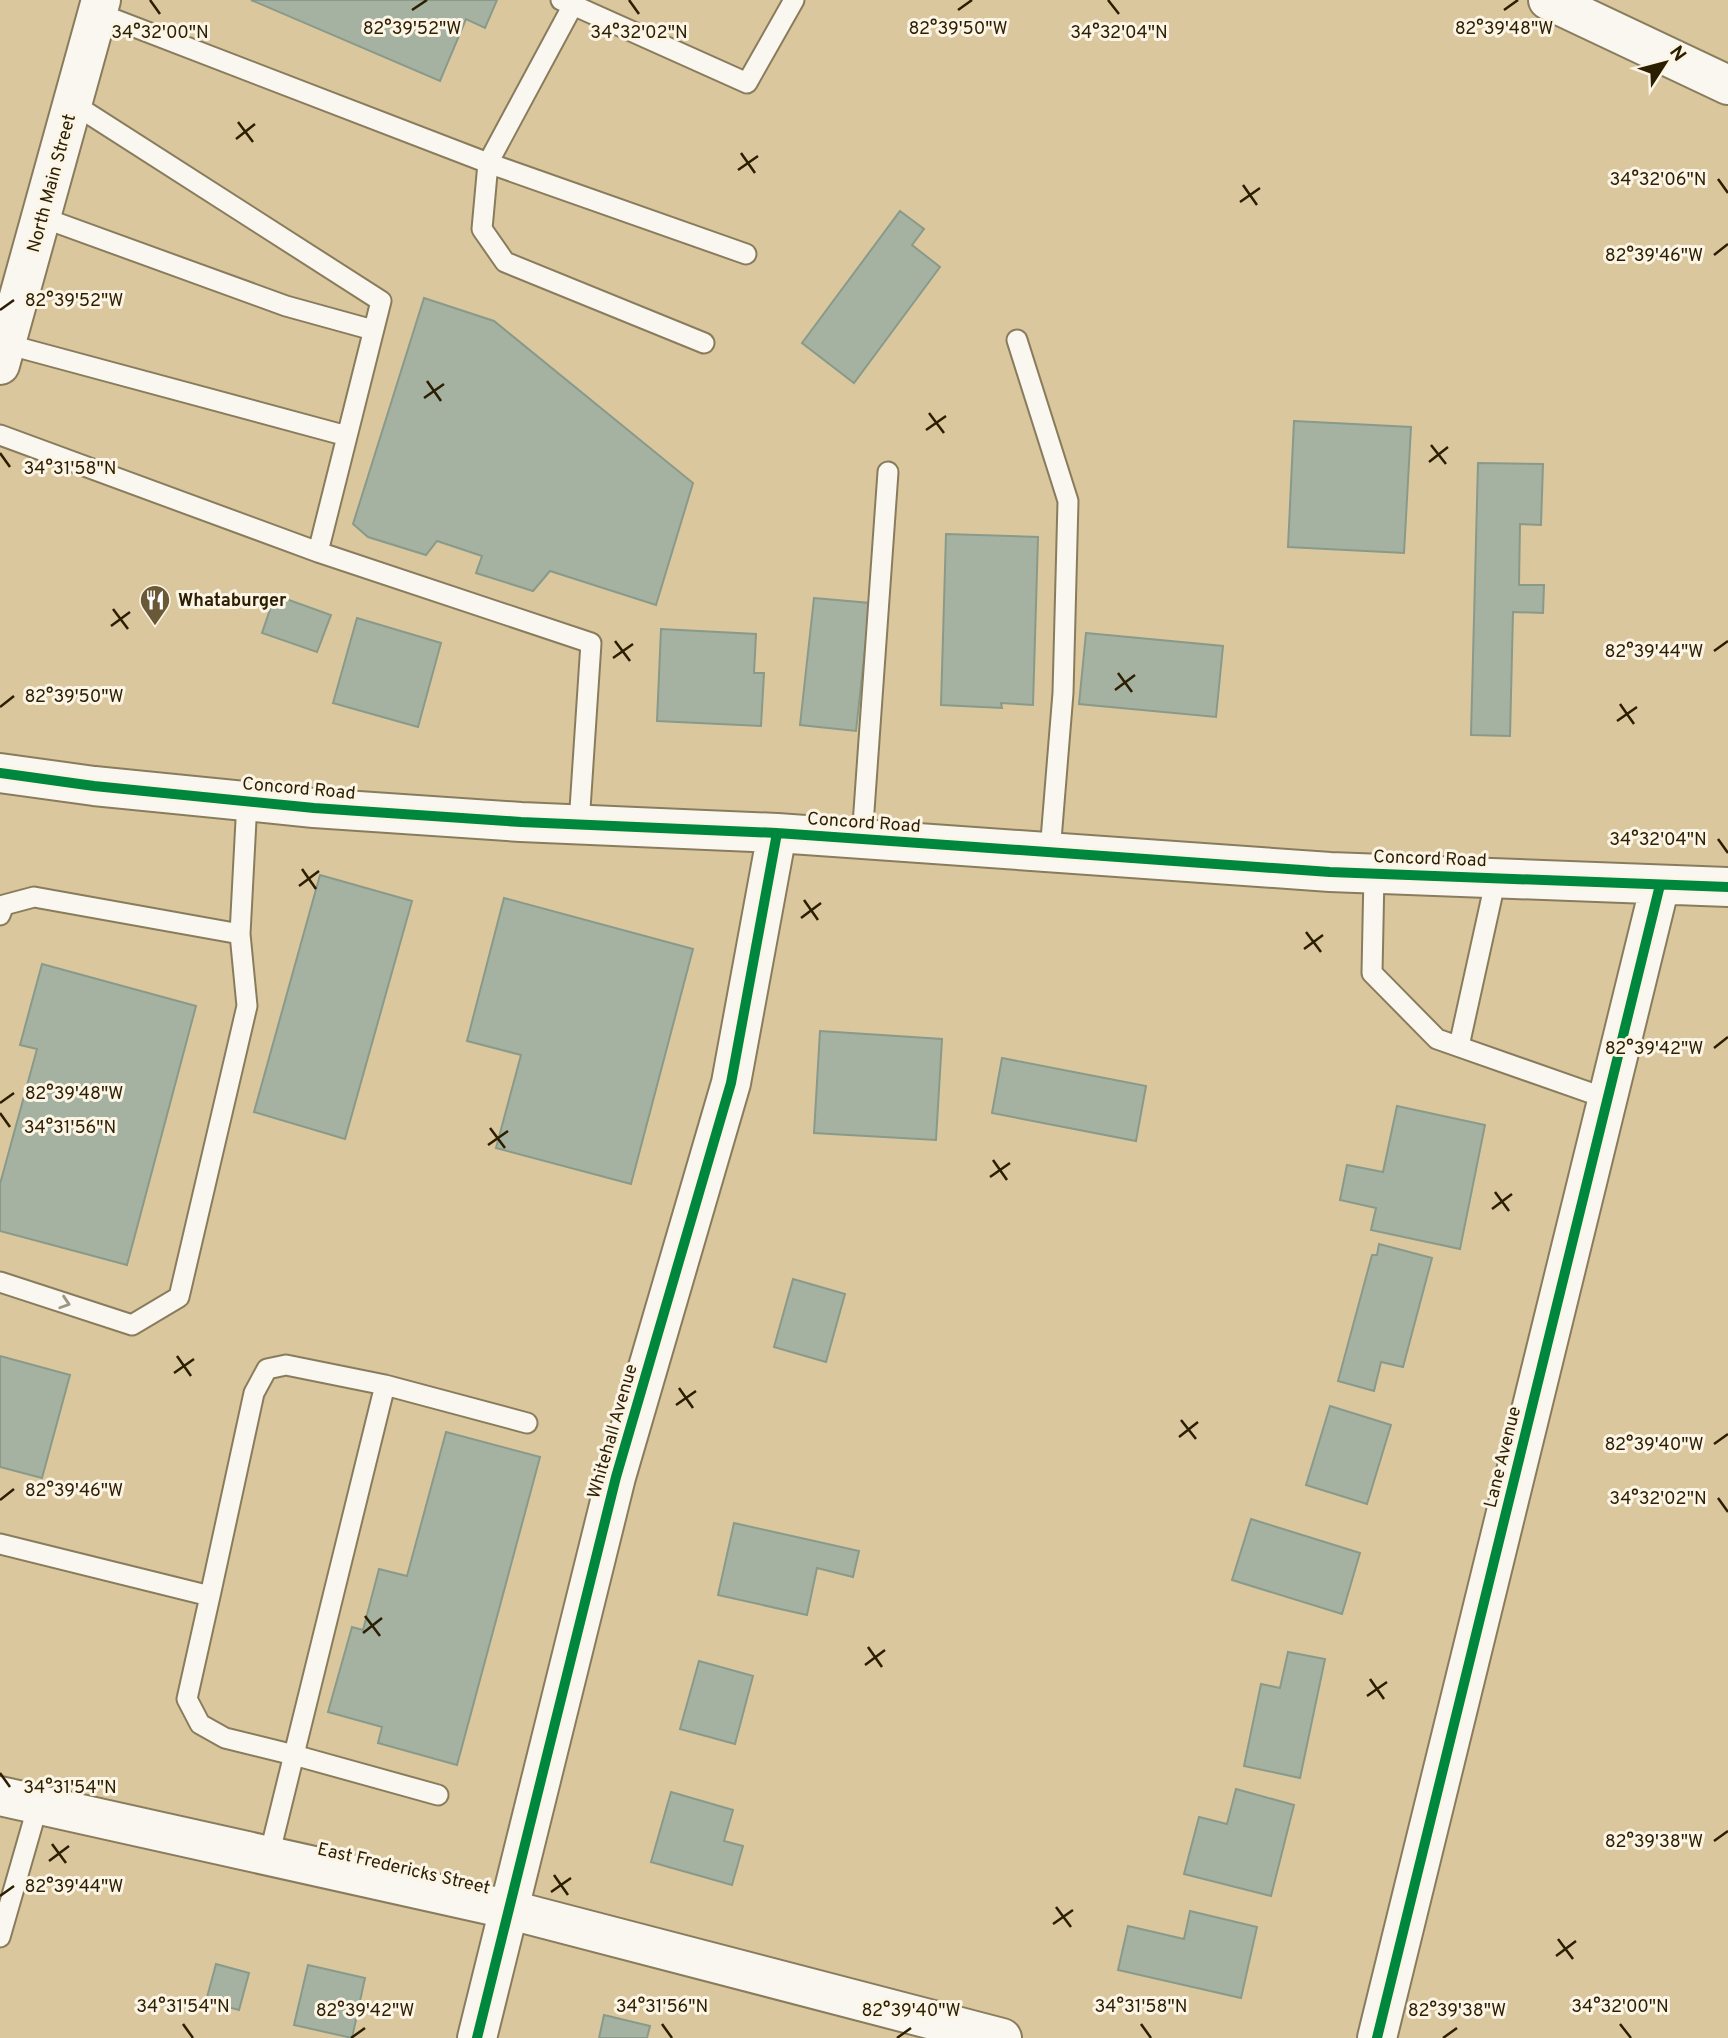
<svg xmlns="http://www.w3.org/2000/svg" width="1728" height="2038" font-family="Overpass,sans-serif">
<rect width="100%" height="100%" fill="#dac79d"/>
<!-- building -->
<path fill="#a5b2a1" stroke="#899a8a" stroke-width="2" d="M251,0H497L485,28L466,19L440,81Z
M900,211L924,229L912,245L940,267L854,383L802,343Z
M424,298L494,321L693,483L656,605L550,571L533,591L476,573L482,556L437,541L426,555L368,537L353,524Z
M1294,421L1411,427L1404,553L1288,547Z
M1478,463L1543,464L1541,525L1520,524L1519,585H1544L1543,613L1513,612L1510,736L1471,735Z
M946,534L1038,537L1033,705L1001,703L1002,708L941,705Z
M275,595L331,615L317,652L262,633Z
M814,598L870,603L856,731L800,725Z
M357,618L441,643L418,727L333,703Z
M661,629L756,634L754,673H764L761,726L657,721Z
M1086,633L1223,646L1216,717L1079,704Z
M320,875L412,901L345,1139L254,1112Z
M504,898L693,949L631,1184L496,1148L521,1055L467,1041Z
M42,964L196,1006L127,1265L0,1231V1184L37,1049L20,1045Z
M820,1031L942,1039L936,1140L814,1133Z
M1002,1058L1146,1086L1136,1141L992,1113Z
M1397,1106L1485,1125L1460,1249L1371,1230L1376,1208L1340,1200L1347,1165L1383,1172Z
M1379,1244L1432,1258L1403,1367L1381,1362L1374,1391L1338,1381L1372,1255H1377Z
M793,1279L845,1294L826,1362L774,1347Z
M0,1356L70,1375L42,1478L0,1467Z
M1330,1406L1391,1425L1367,1504L1306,1485Z
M446,1432L540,1457L457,1765L378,1743L382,1727L328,1712L352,1627L363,1630L379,1569L407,1576Z
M1251,1519L1360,1553L1342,1614L1232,1580Z
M734,1523L859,1551L853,1577L817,1568L807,1615L718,1595Z
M1288,1652L1325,1659L1300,1778L1244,1766L1261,1684L1280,1688Z
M699,1661L753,1676L735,1744L680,1729Z
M1236,1789L1294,1805L1271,1896L1184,1874L1199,1817L1227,1824Z
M671,1792L733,1810L724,1841L743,1846L732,1885L651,1862Z
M1190,1911L1257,1927L1241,1998L1118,1970L1128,1926L1184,1939Z
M216,1964L249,1973L239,2010L206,2001Z
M308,1965L365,1978L352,2038L294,2025Z
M604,2015L650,2026L647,2038H599Z"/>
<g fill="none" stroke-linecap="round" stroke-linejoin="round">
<!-- service casing -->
<g stroke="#897c5d" stroke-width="23">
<path id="service" d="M573,5L747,83L794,0
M98,13L488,163L573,5L561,0
M41,217L286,306L373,330
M1017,340L1068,501L1063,693L1050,852
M704,343L505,262L482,229L488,163L746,254
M6,344L347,436
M0,435L318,552L381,301L72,103
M318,552L591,643L579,824
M862,839L888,472
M1374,874L1372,973L1437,1039L1608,1099
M0,915L4,905L34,897L240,934
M1459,1046L1496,878
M0,1282L132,1325L179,1297L247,1006L240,934L247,801
M0,1544L210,1596L254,1393L267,1369L286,1365L385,1385
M210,1596L187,1699L200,1724L225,1738L294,1755L438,1795
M269,1856L385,1385L527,1423
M0,1937L38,1805"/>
</g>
<!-- minor casing -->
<g stroke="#897c5d" stroke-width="42">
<path id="minor" d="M1548,0L1728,85
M0,1796L507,1909L1002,2038"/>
</g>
<!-- tertiary casing -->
<g stroke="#897c5d" stroke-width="42">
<path id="tertiary" d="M0,773L94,786L314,808L521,822L777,833L1330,872L1728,887
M477,2038L616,1477L731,1083L777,833
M1377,2038L1660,885"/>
</g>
<!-- primary casing -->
<g stroke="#897c5d" stroke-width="42">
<path id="primary" d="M0,365L101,0"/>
</g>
<!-- service -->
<use href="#service" stroke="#f9f7f0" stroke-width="19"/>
<!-- minor -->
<use href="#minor" stroke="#f9f7f0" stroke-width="38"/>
<!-- tertiary -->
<use href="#tertiary" stroke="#f9f7f0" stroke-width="38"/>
<!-- primary -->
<use href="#primary" stroke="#f9f7f0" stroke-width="38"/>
<!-- cycleway casing -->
<g stroke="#fcf5e6" stroke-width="15">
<path id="cycleway" d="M0,773L94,786L314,808L521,822L777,833L1330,872L1728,887
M477,2038L616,1477L731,1083L777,833
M1377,2038L1660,885"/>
</g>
<!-- cycleway -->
<use href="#cycleway" stroke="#00873e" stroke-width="10"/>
</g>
<!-- one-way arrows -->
<defs><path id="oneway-chevron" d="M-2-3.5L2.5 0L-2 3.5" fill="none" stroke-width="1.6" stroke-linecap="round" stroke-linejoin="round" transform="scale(1.75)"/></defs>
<use stroke="#9d9584" href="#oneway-chevron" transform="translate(65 1303) rotate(18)"/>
<!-- ticks -->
<path fill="none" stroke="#2c1e00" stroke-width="2.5" d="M150,0L160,14M629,0L639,14M1108,0L1119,14M412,10L427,0M958,10L972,0M1504,10L1518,0M238,122L253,142M236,139L255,124M741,153L755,173M738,170L758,156M1718,179L1728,193M1243,185L1257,205M1240,202L1260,188M1714,255L1728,244M0,310L14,300M427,381L441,401M424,398L444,384M929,413L944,433M926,430L946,416M1431,445L1446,464M0,453L10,467M1429,462L1448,447M113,609L128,629M111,626L130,612M615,641L630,661M1714,651L1728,641M613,658L633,644M1118,673L1132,692M1115,690L1135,675M1620,704L1634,724M0,707L14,696M1617,721L1637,707M1718,839L1728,853M302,869L316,889M299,886L319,871M804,900L818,920M801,918L821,903M1306,932L1321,952M1304,949L1323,935M1714,1048L1728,1037M0,1103L14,1093M0,1113L10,1127M490,1128L505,1148M488,1145L508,1131M993,1160L1007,1180M990,1177L1010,1163M1495,1192L1509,1211M1492,1209L1512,1194M177,1356L191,1376M174,1373L194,1359M679,1388L693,1408M676,1405L696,1391M1181,1420L1196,1439M1179,1437L1198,1422M1714,1444L1728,1434M1718,1498L1728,1512M0,1500L14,1489M365,1616L380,1636M363,1633L382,1618M868,1647L882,1667M865,1665L885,1650M1370,1679L1384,1699M1367,1696L1387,1682M0,1773L10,1787M1714,1841L1728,1831M52,1844L66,1863M49,1861L69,1846M554,1875L568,1895M551,1892L571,1878M0,1896L14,1886M1056,1907L1071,1927M1053,1924L1073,1910M1558,1939L1573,1959M1556,1956L1576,1941M183,2024L193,2038M662,2024L672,2038M1141,2024L1151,2038M1620,2024L1631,2038M351,2038L365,2028M897,2038L911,2028M1443,2038L1457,2028"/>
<!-- icons -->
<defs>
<g id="restaurant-pin" transform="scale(1.575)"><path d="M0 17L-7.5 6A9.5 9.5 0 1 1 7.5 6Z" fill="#695937" stroke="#fcf5e6"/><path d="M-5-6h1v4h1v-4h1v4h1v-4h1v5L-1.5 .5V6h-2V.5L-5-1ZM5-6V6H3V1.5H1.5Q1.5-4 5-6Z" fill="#fff"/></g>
</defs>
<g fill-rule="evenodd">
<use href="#restaurant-pin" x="155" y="600"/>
</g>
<g text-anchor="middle" stroke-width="6" stroke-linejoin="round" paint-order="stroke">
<!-- street labels -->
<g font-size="18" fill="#2c1e00" stroke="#fcf5e6">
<text transform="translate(51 183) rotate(-75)" y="6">North Main Street</text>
<text transform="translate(299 788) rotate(5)" y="6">Concord Road</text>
<text transform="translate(864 822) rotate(4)" y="6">Concord Road</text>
<text transform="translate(1430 858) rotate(2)" y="6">Concord Road</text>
<text transform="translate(612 1431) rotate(-74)" y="6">Whitehall Avenue</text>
<text transform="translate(1502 1457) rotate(-76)" y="6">Lane Avenue</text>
<text transform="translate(404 1868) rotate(13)" y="6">East Fredericks Street</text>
</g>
<!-- poi labels -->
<g font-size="18" font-weight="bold" fill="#2c1e00" stroke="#fcf5e6" text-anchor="start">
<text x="178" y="606">Whataburger</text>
</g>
</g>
<g font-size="18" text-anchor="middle" fill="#2c1e00" stroke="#fcf5e6" stroke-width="6" stroke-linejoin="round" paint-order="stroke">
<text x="412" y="34">82°39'52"W</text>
<text x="1504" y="34">82°39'48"W</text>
<text x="958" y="34">82°39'50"W</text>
<text x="160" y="38">34°32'00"N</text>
<text x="639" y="38">34°32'02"N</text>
<text x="1119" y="38">34°32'04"N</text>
<text x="1658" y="185">34°32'06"N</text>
<text x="1654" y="261">82°39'46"W</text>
<text x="74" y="306">82°39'52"W</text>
<text x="70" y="474">34°31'58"N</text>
<text x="1654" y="657">82°39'44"W</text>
<text x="74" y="702">82°39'50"W</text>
<text x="1658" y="845">34°32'04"N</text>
<text x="1654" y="1054">82°39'42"W</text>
<text x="74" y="1099">82°39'48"W</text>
<text x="70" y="1133">34°31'56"N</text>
<text x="1654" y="1450">82°39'40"W</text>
<text x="74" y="1496">82°39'46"W</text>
<text x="1658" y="1504">34°32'02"N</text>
<text x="70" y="1793">34°31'54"N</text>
<text x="1654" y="1847">82°39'38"W</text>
<text x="74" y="1892">82°39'44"W</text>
<text x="183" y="2012">34°31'54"N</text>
<text x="662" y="2012">34°31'56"N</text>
<text x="1141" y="2012">34°31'58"N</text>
<text x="1620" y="2012">34°32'00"N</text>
<text x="365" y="2016">82°39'42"W</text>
<text x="911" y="2016">82°39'40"W</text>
<text x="1457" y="2016">82°39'38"W</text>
</g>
<!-- north arrow -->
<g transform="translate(1665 63) rotate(54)" stroke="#fcf5e6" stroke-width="5" paint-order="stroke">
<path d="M0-5L12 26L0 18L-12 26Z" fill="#2c1e00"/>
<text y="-10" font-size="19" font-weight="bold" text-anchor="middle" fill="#2c1e00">N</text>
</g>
</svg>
